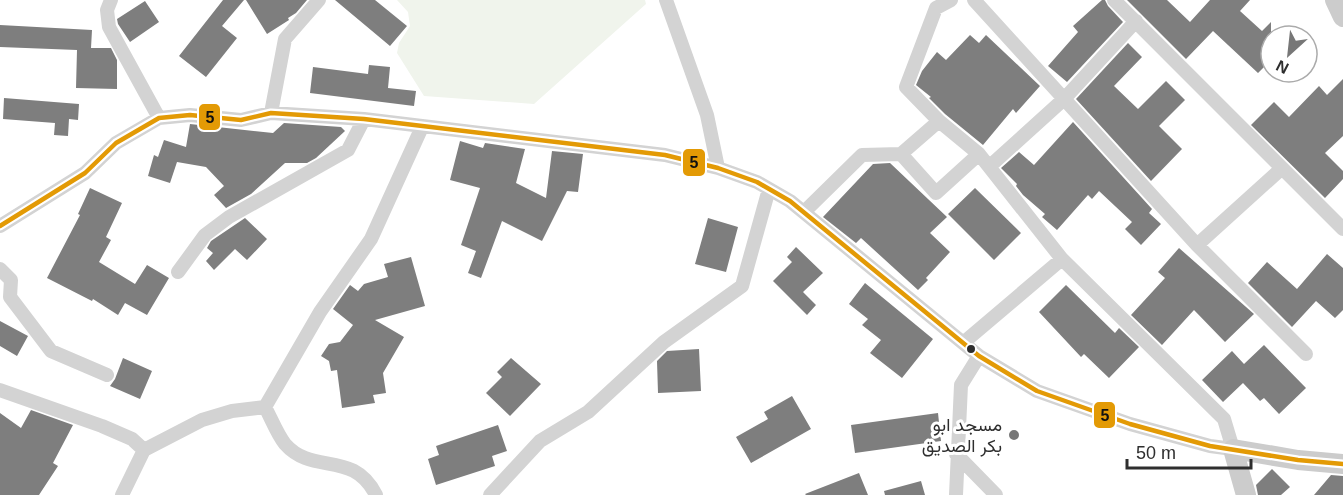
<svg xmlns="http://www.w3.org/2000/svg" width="1343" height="495" font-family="Arial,Vazirmatn,sans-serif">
<rect width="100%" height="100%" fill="#fff"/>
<!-- green -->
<path fill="#f0f4ec" d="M397,0H645L646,4L534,104L424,96L397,53L399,43L410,26L408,12Z"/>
<!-- building -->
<path fill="#7e7e7e" d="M223,0H244L222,26L237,38L206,77L179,56Z
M246,0H307L296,13L288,18L289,20L267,34Z
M335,0H375L407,26L390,46Z
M1102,0H1105L1108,6L1123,22L1067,82L1048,66L1078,32L1073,26Z
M1127,0H1167L1190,22L1210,0H1250L1240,11L1262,31L1271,22V60L1258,73L1213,31L1186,59Z
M145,1L159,22L130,42L118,24L117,19Z
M0,25L92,30L91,48H111L117,60V89L76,88L77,50L0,47Z
M970,35L979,43L986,35L1040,86L1016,113L1013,109L983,145L945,114L929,98L931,97L916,85L922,71L937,52L946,60Z
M1128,43L1142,57L1114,86L1138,109L1166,81L1185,100L1159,126L1182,149L1151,181L1076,99Z
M369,65L390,67L388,88L416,91L414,106L310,93L313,67L368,74Z
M1343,79V136L1325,153L1343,171V179L1325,198L1251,125L1274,102L1289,117L1319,86L1327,95Z
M4,98L79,104L78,120L69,119L68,136L54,135L55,123L3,119Z
M1073,122L1152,209L1149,213L1161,224L1141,245L1125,229L1132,222L1099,191L1092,199L1088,195L1057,230L1042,217L1045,214L1023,195L1016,186L1017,184L1001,168L1019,152L1034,165Z
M284,123L341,127L345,131L316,158L307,163H285L251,194L226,208L214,195L224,186L206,167L177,162L170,183L148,176L154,155L158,157L164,140L186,147L190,124L273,133Z
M460,141L483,148L485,143L525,149L516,183L546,198L552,151L583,154L578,192L567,191L542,241L502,221L481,278L468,273L476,251L461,245L480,188L450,180Z
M890,163L947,217L930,233L950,252L926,278L928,280L918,290L861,238L856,243L823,217L873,164Z
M90,188L122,203L106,237L111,240L99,262L135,284L147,265L169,278L147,315L125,303L118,315L93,299L92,301L47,278L80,215L78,214Z
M975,188L1021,233L994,260L948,214Z
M245,218L267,239L247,260L235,249L214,270L206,261L213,253L207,248L211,241Z
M708,218L738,227L726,272L695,264Z
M796,247L823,273L803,292L816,305L807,315L773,281L792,262L787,257Z
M1179,248L1254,314L1225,342L1194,310L1162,345L1131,315L1165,278L1158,272Z
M1327,254L1343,268V310L1335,318L1316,301L1292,327L1248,283L1267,262L1297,289Z
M411,257L425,306L375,320L404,337L383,373L386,393L373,395L375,403L342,408L337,370L331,371L329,361L321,356L329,344L340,342L353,325L333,309L350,285L358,291L364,284L388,277L384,264Z
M865,283L933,339L902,378L870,353L881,340L862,325L868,319L849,304Z
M1066,285L1115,333L1119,328L1139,347L1109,378L1084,354L1081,357L1039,312Z
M0,321L28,336L17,356L0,346Z
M1264,345L1306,388L1279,414L1264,398L1260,401L1243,383L1223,402L1202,380L1232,351L1244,364Z
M699,349L701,391L658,393L657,361L667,351Z
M123,358L152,371L140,399L110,386L115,379Z
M511,358L541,384L510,416L486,393L502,377L497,372Z
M792,396L811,429L751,463L736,437L768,419L764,412Z
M31,410L73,425L53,463L58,466L39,495H0V413L21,428Z
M938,413L941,441L855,453L851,425Z
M498,425L507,451L492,456L495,466L436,485L428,459L439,455L436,446Z
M1272,469L1290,487L1281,495H1258L1256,485Z
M859,473L868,495H806L805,494Z
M1331,475L1343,476V495H1314Z
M921,481L925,495H885L884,491Z"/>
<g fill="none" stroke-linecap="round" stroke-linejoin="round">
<!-- street -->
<path stroke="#d3d3d3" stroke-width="14" d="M111,0L107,10L109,27L159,118
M666,0L707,115L718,168
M974,0L1197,245L1281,169
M1114,0L1343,229
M271,113L285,39L319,0
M939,121L901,154L936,193L979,154
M990,166L1064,99L1136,21
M804,212L862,155L901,154
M0,226L85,173L116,143L159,118L190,115L241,120L271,113L364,119L665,155L718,168L757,182L790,201L979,356L1037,391L1130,424L1210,446L1233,449L1224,419L1062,259L979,154L939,121L906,87L936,8L951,0
M1197,245L1306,354
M0,269L11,280L10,297L51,351L107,375
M178,272L205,235L229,217L348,150L364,119
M963,343L1062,259
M0,390L102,426L132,439L144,450
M265,407L320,312L371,239L422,127
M265,407C271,418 277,434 285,444C313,476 353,449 376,495
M956,454L996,495
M122,495L144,450L202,420L232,411L265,407
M490,495L540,441L588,412L664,342L742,286L769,189
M956,495L961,385L979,356"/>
<!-- secondary -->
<path stroke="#ccc" stroke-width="20" d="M1335,0L1343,17
M1246,495L1233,449L1298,460L1343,464"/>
<!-- bus-1 casing -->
<g stroke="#fff" stroke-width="9">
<path id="bus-1" d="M0,226L85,173L116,143L159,118L190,115L241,120L271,113L364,119L665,155L718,168L757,182L790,201L979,356L1037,391L1130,424L1210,446L1298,460L1343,464"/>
</g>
<!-- bus-1 -->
<use href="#bus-1" stroke="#e39a05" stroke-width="4.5"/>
</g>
<!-- markers -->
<circle fill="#2e2e2e" stroke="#fff" stroke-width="2" cx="971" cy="349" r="5"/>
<circle fill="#777" stroke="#fff" stroke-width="2" cx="1014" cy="435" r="6"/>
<g text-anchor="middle" stroke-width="6" stroke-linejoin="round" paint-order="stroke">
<!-- poi labels -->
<g font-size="18" fill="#2e2e2e" stroke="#fff" text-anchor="end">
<text x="1002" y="431">مسجد ابو<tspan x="1002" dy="21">بكر الصديق</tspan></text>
</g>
</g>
<g stroke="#fff" stroke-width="2">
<rect x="198" y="103" width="23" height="28" rx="6" fill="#e39a05"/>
<rect x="682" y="148" width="24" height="29" rx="6" fill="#e39a05"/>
<rect x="1093" y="401" width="23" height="28" rx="6" fill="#e39a05"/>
</g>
<g font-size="16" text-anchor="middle" font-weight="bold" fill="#111">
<text x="210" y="123">5</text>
<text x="694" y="168">5</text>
<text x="1105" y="421">5</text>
</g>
<!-- north arrow -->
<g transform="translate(1289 54) rotate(207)"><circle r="28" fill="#ffffff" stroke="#ababab" stroke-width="1.5"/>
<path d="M0-4.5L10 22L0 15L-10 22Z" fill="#777777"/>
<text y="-9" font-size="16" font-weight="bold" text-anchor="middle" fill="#2e2e2e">N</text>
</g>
<!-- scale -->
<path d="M1127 459v9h124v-9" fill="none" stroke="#2e2e2e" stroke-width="3"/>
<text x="1136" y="459" font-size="18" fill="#2e2e2e" stroke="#ffffff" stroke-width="4.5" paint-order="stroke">50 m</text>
</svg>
